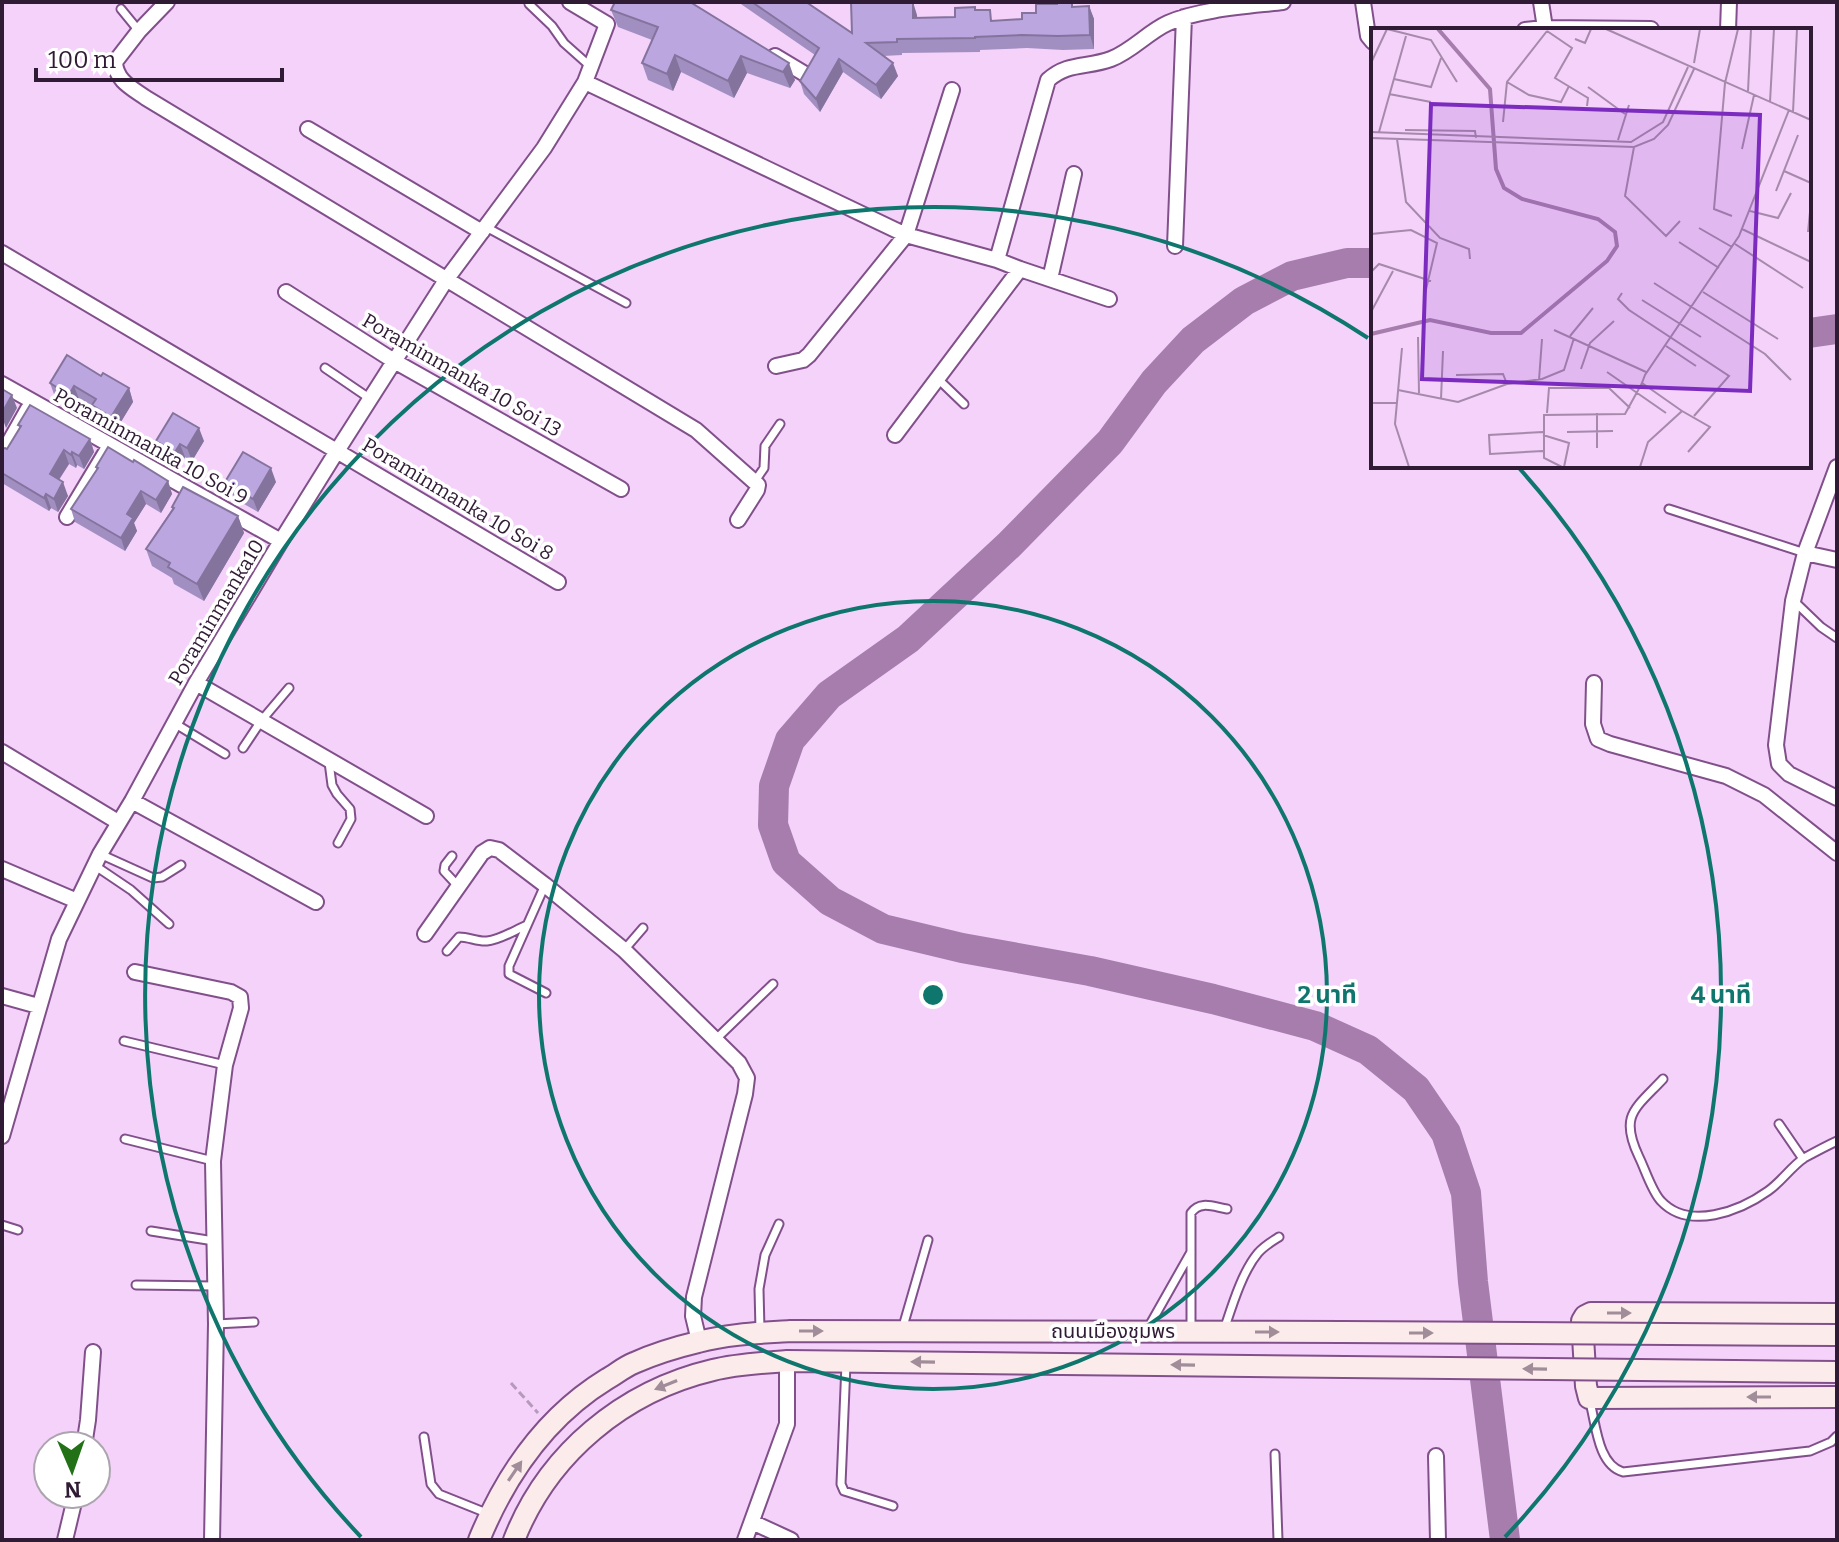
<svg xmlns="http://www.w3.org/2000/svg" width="1839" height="1542" font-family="Bitter,'Noto Sans Thai',serif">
<rect width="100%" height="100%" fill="#f4d2fa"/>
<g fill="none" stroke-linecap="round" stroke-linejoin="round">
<!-- river -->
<path stroke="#a67dad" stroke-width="30" d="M1373,263H1347L1292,276L1244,301L1193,340L1154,382L1110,442L1009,545L908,639L829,695L790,740L774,786L773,825L786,862L830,901L883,929L962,948L1090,971L1213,999L1315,1026L1368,1050L1416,1089L1446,1133L1466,1193L1473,1282L1505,1540
M1809,333L1837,329"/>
<!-- lane casing -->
<g stroke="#81508a" stroke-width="11">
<path id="lane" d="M529,4L552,26L564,43L591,67
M121,9L139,31
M486,227L626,303
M325,368L369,398
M937,378L964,404
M755,481L764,468L765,446L780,424
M1669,509L1805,553
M1795,602L1821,627L1837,638
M174,723L225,754
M243,748L261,721L289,688
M329,762L332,785L337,794L350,809L351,819L338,843
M100,854L153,878L162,877L181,865
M452,856L445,865L444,871L458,886
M94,865L131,890L169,924
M545,885L509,966V974L546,993
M624,950L643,928
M447,951L459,937C469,937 478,942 487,941C500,940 515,930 527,925
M715,1040L773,984
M124,1041L225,1065
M1663,1079C1635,1109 1619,1115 1639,1157C1645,1169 1652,1192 1661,1201C1689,1231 1740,1211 1768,1191C1781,1182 1791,1167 1804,1158C1815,1152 1826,1146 1837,1141
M1779,1124L1803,1159
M125,1139L213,1161
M2,1225L18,1230
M151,1231L214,1241
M136,1285L215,1286
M216,1324L254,1322
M1148,1328L1191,1252
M760,1330L759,1289L765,1255L779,1224
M902,1330L928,1240
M1191,1330V1213C1200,1200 1214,1207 1227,1209
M1224,1330C1232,1306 1242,1272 1258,1253C1264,1246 1271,1242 1279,1237
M846,1364L841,1484L844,1491L893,1506
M1590,1402C1596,1425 1598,1465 1623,1472L1810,1451L1831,1442L1837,1436
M424,1437L431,1484L439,1494L489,1514
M1275,1454L1278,1540"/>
</g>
<!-- street casing -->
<g stroke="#81508a" stroke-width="18">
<path id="street" d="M167,2L139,31L115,62C116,81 132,88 146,98L696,430L758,485L757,490L738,520
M1363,2L1368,36L1373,42
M1541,2L1545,28
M1525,30L1545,28L1651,29
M1728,30L1729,2
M775,56L805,74
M585,82L906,235L997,260L1020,269L1109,299
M308,129L482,232
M1175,246L1184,17
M2,253L558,582
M997,260L1048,80C1068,62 1087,68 1111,59C1132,51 1148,32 1168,23C1199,9 1250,6 1283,2
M1050,279L1074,174
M286,292L394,361L621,489
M776,366L803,360L809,355L906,235L952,90
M2,384L281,541
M895,435L1020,269
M2,455L28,409
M1837,467L1805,553L1793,601L1776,745L1779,764L1789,774L1837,798
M67,517L106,452
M1805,553L1837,560
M196,683L426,816
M1594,683L1593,724L1598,739L1610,744L1726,776L1764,795L1837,853
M2,752L118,822
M132,801L316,902
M2,869L77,901
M425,934L482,853L490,848L499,850L545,885L624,950L739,1063L747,1078L745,1094L694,1297L693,1316L699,1341
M135,972L231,992L240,997L241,1008L225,1065L213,1161L216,1324L212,1540
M2,996L38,1006
M2,1136L59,939L100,854L132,801L196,683L281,541L337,451L446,280L544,148L585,82L607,24L570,2
M84,1446L88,1420L93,1352
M1436,1456L1438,1540
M752,1522L791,1540
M65,1540L76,1494
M745,1540L787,1424V1361"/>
</g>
<!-- secondary casing -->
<g stroke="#81508a" stroke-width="24">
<path id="secondary" d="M1837,1314L1591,1313L1585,1316L1582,1321L1586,1386L1589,1398L1837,1397
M479,1540C506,1474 545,1417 607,1379C616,1374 624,1367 634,1363C654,1354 677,1347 698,1342C728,1334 759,1333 790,1331L1343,1332
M514,1540C548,1453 624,1391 713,1370C737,1364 762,1363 787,1361L1345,1367"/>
</g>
<!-- path -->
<path stroke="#b799bc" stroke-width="3" stroke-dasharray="8 4" stroke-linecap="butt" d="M511,1383L538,1413"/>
<!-- lane -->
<use href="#lane" stroke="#fff" stroke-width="7"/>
<!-- street -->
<use href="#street" stroke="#fff" stroke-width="14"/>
<!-- secondary -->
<use href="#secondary" stroke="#fcebeb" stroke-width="20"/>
<!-- secondary-bridge casing -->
<g stroke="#81508a" stroke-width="24" stroke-linecap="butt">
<path id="secondary-bridge" d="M1343,1332L1837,1335
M1345,1367L1837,1372"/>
</g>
<!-- secondary-bridge -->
<use href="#secondary-bridge" stroke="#fcebeb" stroke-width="20"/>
</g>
<!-- wall -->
<path fill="#a28fc1" d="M690,2L795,80L790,88L747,73L734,98L681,72L673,91L648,80L642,63L652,40L618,27L611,10Z
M738,2H806L852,33L851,2H897L917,15V18L955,17L975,7L976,10L994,21L1022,19L1036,13L1075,7L1089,6L1094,19V49L1063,50L1027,48L980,50V52L902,53V55L883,56L898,76L881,99L843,72L820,112L804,94L800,81L815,55Z
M101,376L129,388L133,402L116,430L97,419L94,408L79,399L73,408L55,397L50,383Z
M18,425L90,439L94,452L84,469L77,465L76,468L69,464L59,480L68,496L58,512L51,508L49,511L2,483V449H7L20,429Z
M156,441H204L192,461L185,457L180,465L161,454Z
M133,462L168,481L172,494L161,513L146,504L134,523L137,531L125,551L75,522L71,509L97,470L96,467Z
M225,482H276L258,512L230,496Z
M172,507L238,516L244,533L204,601L174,584L172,578L152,566L146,549L172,509Z"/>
<!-- shaded-wall -->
<path fill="#84749d" d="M913,2L917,15L918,31L913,18Z
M1089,6L1094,19V49L1090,35Z
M675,55L681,72L673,91L667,74Z
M741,56L747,73L734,98L728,81Z
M839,59L843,72L820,112L816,99Z
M789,63L795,80L790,88L783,72Z
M893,63L898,76L881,99L876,85Z
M74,386L79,399L73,408L69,395Z
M129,388L133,402L116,430L111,417Z
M12,395L17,408L6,428L2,417V413Z
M199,428L204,441L192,461L187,448Z
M90,439L94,452L84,469L79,456Z
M180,444L185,457L180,465L175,452Z
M64,450L69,464L54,487L50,474Z
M72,452L77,465L76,468L71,455Z
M271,468L276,482L258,512L253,499Z
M168,481L172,494L161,513L156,500Z
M63,482L68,496L58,512L54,499Z
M141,491L146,504L134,523L137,531L125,551L121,538L127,514Z
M46,494L51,508L49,511L44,498Z
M238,516L244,533L204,601L197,584Z"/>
<!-- building -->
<path fill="#bca6e0" stroke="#84749d" stroke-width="2" d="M615,2H690L789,63L783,72L741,56L728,81L675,55L667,74L642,63L658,27L611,10Z
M752,2H806L852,33L851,2H913V18L955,17V8L975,7V10H990L991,21L1022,19V13H1036V4H1057V2H1072V7L1089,6L1090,35L1058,36L1022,35L975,37V38L897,39V42L866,43L893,63L876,85L839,59L816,99L800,81L819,48Z
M67,355L101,376L103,373L129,388L111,417L92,405L96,399L74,386L69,395L50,383Z
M2,389L12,395L2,413Z
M30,405L90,439L79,456L72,452L71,455L64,450L50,474L63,482L54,499L46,494L44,498L2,473V449L5,448L7,449L21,426L18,425Z
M173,413L199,428L187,448L180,444L175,452L156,441Z
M108,447L133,462L134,460L168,481L156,500L141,491L127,514L133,518L121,538L71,509L98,468L96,467Z
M243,452L271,468L253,499L225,482Z
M183,487L238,516L197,584L168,567L170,563L146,549L174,508L172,507Z"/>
<!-- one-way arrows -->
<defs><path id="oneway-solid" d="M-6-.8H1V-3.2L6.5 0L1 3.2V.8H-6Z" transform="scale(2)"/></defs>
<g fill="#a08d99">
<use href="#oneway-solid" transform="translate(1619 1313)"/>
<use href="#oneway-solid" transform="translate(811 1331)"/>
<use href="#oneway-solid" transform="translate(1267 1332)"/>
<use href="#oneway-solid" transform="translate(1421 1333)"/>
<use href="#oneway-solid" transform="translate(923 1362) rotate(-179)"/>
<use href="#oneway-solid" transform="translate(1183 1365) rotate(-179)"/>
<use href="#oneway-solid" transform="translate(1535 1369) rotate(-179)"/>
<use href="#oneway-solid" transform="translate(666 1385) rotate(158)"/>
<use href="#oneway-solid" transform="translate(1759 1397) rotate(180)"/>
<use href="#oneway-solid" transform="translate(515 1471) rotate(-56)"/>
</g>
<!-- distance rings -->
<g fill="none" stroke="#0f766e" stroke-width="4">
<circle cx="933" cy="995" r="394"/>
<path d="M361 1537A788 788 0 0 1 1368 338M1519 468A788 788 0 0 1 1505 1537"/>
</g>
<g text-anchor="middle" stroke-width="7" stroke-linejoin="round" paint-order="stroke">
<!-- street labels -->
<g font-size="20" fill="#301b34" stroke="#fff">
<text transform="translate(462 375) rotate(30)" y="7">Poraminmanka 10 Soi 13</text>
<text transform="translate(151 446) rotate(29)" y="7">Poraminmanka 10 Soi 9</text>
<text transform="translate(458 499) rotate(31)" y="7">Poraminmanka 10 Soi 8</text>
<text transform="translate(216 612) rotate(-59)" y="7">Poraminmanka10</text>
<text x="1113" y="1338">ถนนเมืองชุมพร</text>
</g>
</g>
<!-- overview -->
<g transform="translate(1371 28)">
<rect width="440" height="440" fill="#f4d2fa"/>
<path fill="none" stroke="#a67dad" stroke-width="4" d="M0,306L59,292L120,305H150L236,233L246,218L244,204L227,191L151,171L133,160L125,141L119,61L67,1"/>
<path fill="none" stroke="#a689ab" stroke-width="2" d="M235,1L440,92M176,3L201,20L184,50L217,70L216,78M204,11L214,15L220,1M0,35L16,1L60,12L86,54M323,35L329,1M23,51L60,59L70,30M136,54L158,67L190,74L198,58M217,59L254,86M377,63L380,1M18,66L60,74M399,74L403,1M422,84L426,1M132,94L136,54L176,3M34,102L104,103L105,110M0,104L260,114L292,94L317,39M8,104L35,8M0,110L263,119L283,111L297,97L323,41M26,111L35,174L69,210L98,221L99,231M247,112L258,77M263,119L254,168L295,208L309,193M371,121L383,67M413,143L440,155M405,163L427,107M379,183L407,190L420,165M361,188L343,181L354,55L367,1M328,200L361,219M371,201L440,234M437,204L440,174M0,206L40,202L66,215L53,270M308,214L348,240M364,216L432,260M0,244L8,236L60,253M283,255L394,326L420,352M332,264L407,311M251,265L247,271L258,282L358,348L323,388M271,272L330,309M0,284L22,243M183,302L275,344M199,308L222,280M47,309L48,365M295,318L325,338M31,320L24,396L38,439M210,341L219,315L243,293M236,344L295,385M85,347L132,346L136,356M168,352L171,311M27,362L87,374L136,356L171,351L193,342L203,310M70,371L72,323M0,375H25M311,383L339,399L317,424M176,385L178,360H238L259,380M172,404L118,407L119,426L172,423M196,404L242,403M172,407L198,415L193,439M226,420V385M191,439L173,430V387L254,386L271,355M269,439L277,414L311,383L271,355L274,347L368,208L418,82"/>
<path fill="#7b2cbf" fill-opacity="0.15" stroke="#7b2cbf" stroke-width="4" d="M60,76L389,87L379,363L51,351Z"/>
<rect width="440" height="440" fill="none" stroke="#301b34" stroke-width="4"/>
</g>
<circle cx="933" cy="995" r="12" fill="#0f766e" stroke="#fff" stroke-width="4"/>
<g font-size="24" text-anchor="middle" font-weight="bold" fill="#0f766e" stroke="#fff" stroke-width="7" stroke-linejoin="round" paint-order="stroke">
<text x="1327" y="1003">2 นาที</text>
<text x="1721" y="1003">4 นาที</text>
</g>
<!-- border -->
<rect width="1839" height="1542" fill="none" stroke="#301b34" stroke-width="8"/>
<!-- north arrow -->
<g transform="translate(72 1470) rotate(178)"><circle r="38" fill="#ffffff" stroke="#aca4ae" stroke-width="2"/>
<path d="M0-6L14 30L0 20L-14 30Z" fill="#237117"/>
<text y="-12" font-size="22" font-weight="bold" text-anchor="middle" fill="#301b34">N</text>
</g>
<!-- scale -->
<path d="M36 68v12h246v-12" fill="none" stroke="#301b34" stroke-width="4"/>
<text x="48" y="68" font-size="24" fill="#301b34" stroke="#ffffff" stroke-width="6" paint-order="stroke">100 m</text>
</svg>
